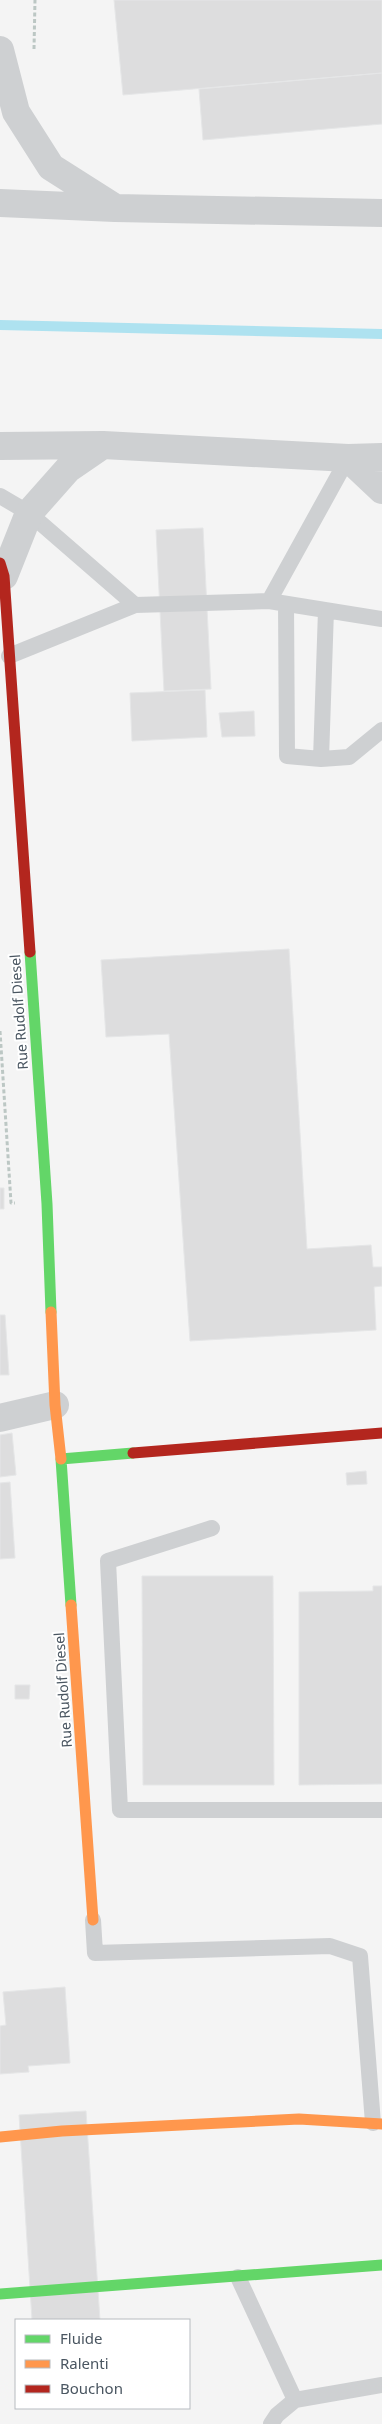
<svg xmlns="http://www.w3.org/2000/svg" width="382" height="2424" font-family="'Noto Sans',sans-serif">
<rect width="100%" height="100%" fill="#f4f4f4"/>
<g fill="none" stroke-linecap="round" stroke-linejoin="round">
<!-- stream -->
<path stroke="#aee2f0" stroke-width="10" d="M0,325L382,334"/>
</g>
<!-- building -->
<path fill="#ddddde" stroke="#e5e6e7" d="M114,0H382V73L123,95Z
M382,73V124L203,140L199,89Z
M203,528L211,689L164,691L156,530Z
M205,690L207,737L132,741L130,693Z
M254,711L255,736L222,737L219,713Z
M289,949L307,1249L371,1245L373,1267H382V1286L374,1287L376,1330L190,1341L169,1034L106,1037L101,960Z
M0,1188H4V1209H0Z
M0,1315H5L9,1375H0Z
M12,1433L16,1475L0,1477V1435Z
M366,1471L367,1484L347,1485L346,1473Z
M10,1482L15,1558L0,1559V1483Z
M142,1576H273L274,1785H143Z
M373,1586H382V1784L299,1785V1592L373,1591Z
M15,1685H30L29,1699H15Z
M65,1987L70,2063L28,2066L29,2072L0,2074V2026L6,2025L3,1992Z
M86,2111L100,2320H32L19,2115Z"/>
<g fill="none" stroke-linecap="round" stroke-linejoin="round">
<!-- path -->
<path stroke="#bcc7c4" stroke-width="3" stroke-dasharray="4 2.5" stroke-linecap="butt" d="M34,49L35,0
M0,1031L11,1203H15"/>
<!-- lane -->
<path stroke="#ced0d2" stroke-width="16" d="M0,496L29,513L135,605
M269,601L348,458
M286,604L287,756L321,759
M326,610L321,759L349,757L382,730
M9,656L135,605L269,601L382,619
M212,1528L108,1561L120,1810H382
M93,1920L95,1953L330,1946L360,1956L373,2123
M238,2277L295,2400L382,2385
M271,2424L277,2415L295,2400"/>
<!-- street -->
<path stroke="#ced0d2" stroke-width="28" d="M0,50L16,112L51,167L114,207
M0,203L115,208L382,213
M0,446L103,445L348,458L382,457
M348,458L382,490
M4,576L29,513L68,469L103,445
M0,1418L55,1405"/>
<!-- fast -->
<path stroke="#63d668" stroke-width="11" d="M30,952L47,1204L51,1312
M71,1605L61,1459L133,1453
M0,2294L382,2265"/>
<!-- slow -->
<path stroke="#ff974d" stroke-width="11" d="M51,1312L55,1405L61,1459
M71,1605L93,1920
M0,2137L62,2131L299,2119L382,2124"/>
<!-- jam -->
<path stroke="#b3261e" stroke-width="11" d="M0,563L4,576L30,952
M133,1453L382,1433"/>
</g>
<g text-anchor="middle" stroke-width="4" stroke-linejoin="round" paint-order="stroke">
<!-- street labels -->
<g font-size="14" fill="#4a5661" stroke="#fff">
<text transform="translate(19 1012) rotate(-94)" y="5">Rue Rudolf Diesel</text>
<text transform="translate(63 1690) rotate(-94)" y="5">Rue Rudolf Diesel</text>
</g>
</g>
<!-- legend -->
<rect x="15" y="2319" width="175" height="90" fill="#ffffff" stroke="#b7bbc0"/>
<rect x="25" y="2335" width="25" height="8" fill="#63d668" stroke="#b7bbc0"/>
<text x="60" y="2344" font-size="15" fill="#4a5661">Fluide</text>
<rect x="25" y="2360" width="25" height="8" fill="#ff974d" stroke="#b7bbc0"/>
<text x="60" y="2369" font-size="15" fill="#4a5661">Ralenti</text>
<rect x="25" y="2385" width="25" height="8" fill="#b3261e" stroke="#b7bbc0"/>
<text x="60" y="2394" font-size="15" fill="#4a5661">Bouchon</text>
</svg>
